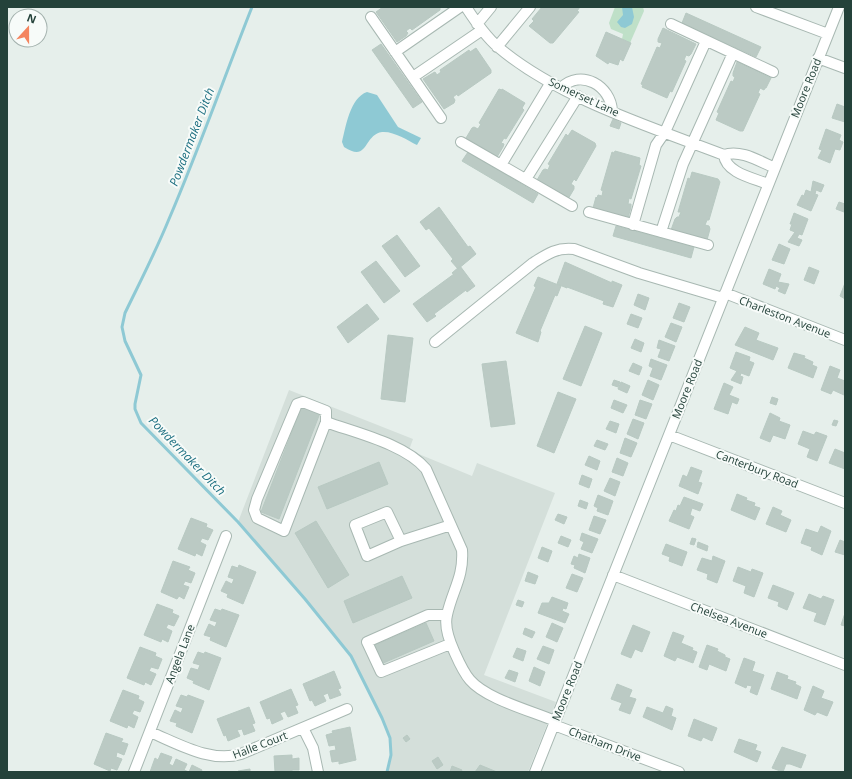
<svg xmlns="http://www.w3.org/2000/svg" width="852" height="779" font-family="'Open Sans',sans-serif">
<rect width="100%" height="100%" fill="#e6efeb"/>
<!-- built -->
<path fill="#d4dfda" d="M289,390L413,439L409,450L472,476L477,463L555,493L484,675L556,702L528,772H387L391,755L390,738L382,718L351,656L305,599L238,522Z"/>
<!-- green -->
<path fill="#bfe0c8" d="M615,7H643L644,11L630,43L622,39L623,34L611,29L609,23Z"/>
<!-- water -->
<path fill="#8ec9d4" d="M622,7H632L634,17L632,24L625,28L621,27L617,22L623,15Z
M367,92L377,95L398,127L421,138L417,145C407,140 394,131 382,132C363,135 369,163 344,147L342,142C346,126 350,98 367,92Z"/>
<g fill="none" stroke-linecap="round" stroke-linejoin="round">
<!-- stream -->
<path stroke="#8ec9d4" stroke-width="3" d="M252,7C224,78 199,149 169,219C156,251 140,282 125,313L122,327L125,341L141,375L135,404V409L141,423L238,522L305,599L351,656L382,718L390,738L391,755L387,772"/>
</g>
<!-- building -->
<path fill="#bbcac4" stroke="#b8c9c2" d="M383,7H389L390,9L393,7H440V10L412,30L410,28L406,31L408,33L406,36L397,42L376,12Z
M542,7H580L577,11L579,12L553,43H550L529,26L534,21L532,19Z
M686,13L761,47L756,57L682,23Z
M663,28L696,44L691,54L689,56L686,55L684,60L686,61L672,92L670,91L667,98L642,87L643,85L641,84L657,47L660,48L662,43L658,42V39Z
M606,32L631,43L623,61L620,59L618,65L609,62L608,64L596,56Z
M381,44L422,102L413,108L372,50Z
M476,48L491,70V73L458,96L457,94L453,97L455,100L454,103L444,109L423,79L433,73L435,72L437,75L441,72L440,70L469,50L470,52Z
M737,62L771,78L766,88H765L764,90L760,88L758,93L760,94L743,131H740L716,120L719,113L717,112L731,81L733,82L735,77L733,76V73Z
M499,89L502,90V89L525,103L522,108L524,110L506,139L504,138L501,143L504,144L503,147L497,157L466,138L472,128L474,127L478,129L481,124L479,123Z
M837,104L845,107V122L832,118Z
M613,119L621,123L619,129L610,126Z
M826,129L841,135L839,140L843,142L840,150L835,149L830,163L818,158L822,150L819,149Z
M572,130L595,143L596,146L576,181L574,179L571,184L574,186V189L568,199L537,180L543,170L545,169L548,170L550,165L548,164L566,134L568,136Z
M615,151L640,158L639,165L641,166L631,199L629,198L628,204H631V207L628,218L593,208L596,197L597,198L598,195L602,196L603,191L601,190L612,152L614,153Z
M468,152L538,194L533,203L462,161Z
M692,172L718,179L720,182L709,220H707L705,225L709,226L710,229L707,240L671,230L675,219L677,217H679L681,212H678L688,178L690,179Z
M813,181L824,185L821,192L816,190L815,194L818,195L811,211L797,205L802,195L804,196L806,190L811,192Z
M839,202L845,204L844,212L836,209Z
M439,207L468,247L470,246L476,254L458,269L451,261L453,259L429,228L426,230L420,222Z
M794,213L808,219L802,235L799,234L797,238L802,240L799,246L788,242L795,232L790,230L792,224H790Z
M616,226L694,247L691,258L613,236Z
M397,235L420,266L405,277L382,246Z
M779,244L790,249L784,264L772,260Z
M376,261L400,291L384,303L361,272Z
M565,262L612,283V281L622,285L613,307L603,304L604,301L567,287V288L557,284Z
M460,266L475,286L467,292L466,290L434,314L436,316L427,322L413,304L454,274L452,273Z
M809,267L819,271L814,284L804,280Z
M769,269L781,274L778,282L789,284L785,294L778,291L780,288L776,286L775,289L763,284Z
M538,277L561,286L557,296L555,295L540,331L541,332L538,342L516,333L536,287L534,286Z
M845,283V299L840,296Z
M638,294L649,298L645,310L634,305Z
M679,303L690,307L684,322L673,318Z
M367,304L379,319L348,343L337,327Z
M631,314L642,318L638,328L627,324Z
M671,323L682,327L676,342L665,337Z
M585,326L602,333L581,386L563,379Z
M745,327L759,333L756,340L778,348L773,360L735,345Z
M388,335L413,338L405,402L381,399Z
M635,339L644,343L641,352L631,348Z
M659,340L675,346L669,361L658,357L661,349L657,348Z
M736,352L750,357L749,361L754,363L749,376L741,373L740,376L743,377L741,384L731,380L737,371L730,368Z
M794,353L805,356L804,358L813,362L812,365L817,367L813,378L788,368Z
M651,359L667,365L661,380L650,376L653,368L649,366Z
M506,361L515,424L491,427L482,364Z
M633,363L642,367L639,375L629,371Z
M830,366L840,370L837,378L845,381L844,395L833,390L831,394L821,390Z
M614,380L620,382L618,387L612,385Z
M648,380L659,385L653,400L642,395Z
M621,382L630,386L627,393L618,389Z
M724,383L733,387L729,395L739,399L737,404L732,402L728,414L714,409Z
M558,392L576,399L554,453L537,446Z
M772,397L778,399L776,405L770,403Z
M614,400L627,405L623,413L611,408Z
M640,400L652,404L646,419L635,415Z
M302,406L320,413L279,519L261,512Z
M770,413L780,418L779,421L790,425L785,439L773,435L770,442L760,438Z
M633,419L644,423L638,439L627,434Z
M834,420L838,421L836,426L832,425Z
M610,421L619,424L616,433L606,429Z
M803,431L814,435L816,432L827,436L817,461L807,457L810,449L798,444Z
M625,438L637,443L631,457L620,453Z
M597,440L608,444L605,450L594,446Z
M835,449L845,453V469L829,463Z
M589,456L600,461L597,470L585,465Z
M617,458L628,463L623,476L612,472Z
M379,462L388,484L327,509L318,487Z
M691,467L702,471L698,482L702,483L698,494L679,486L683,475L687,477Z
M582,475L592,479L589,488L579,484Z
M610,478L620,482L615,496L604,491Z
M737,494L747,498L746,500L755,503L754,506L760,508L755,520L731,510Z
M598,495L613,501L608,515L597,511L598,508L594,506Z
M684,497L703,504L700,511L692,508L690,515L694,517L689,529L669,521L674,510L676,511L678,505L680,506Z
M580,500L588,503L586,509L578,506Z
M773,507L782,511L780,515L791,520L786,532L766,524Z
M558,514L567,517L564,524L555,520Z
M594,516L606,520L600,534L589,530Z
M191,518L207,524L206,527L213,530L208,540L202,538L200,542L206,545L202,556L196,553L195,556L178,549Z
M316,521L349,575L328,588L295,533Z
M821,526L831,531L822,555L811,550L812,547L801,543L806,529L818,533Z
M582,533L598,539L592,553L581,549L584,542L580,540Z
M561,536L571,540L568,547L558,543Z
M692,538L696,539L694,545L690,544Z
M840,540L845,542V555L835,552Z
M698,542L708,546L707,551L697,547Z
M666,544L687,552L682,566L669,561L670,557L662,554Z
M542,547L552,551L548,562L538,558Z
M579,554L590,558L585,573L574,568L575,565L571,564L574,556L578,558Z
M713,556L725,561L717,583L707,579L708,574L697,570L702,558L712,561Z
M173,561L190,567L188,570L195,573L191,583L185,581L183,585L189,587L184,599L179,596L177,599L161,592Z
M239,565L256,572L243,604L227,597L228,594L221,591L226,581L232,584L234,579L228,577L232,566L238,568Z
M738,567L751,572L752,569L763,573L754,597L744,593L746,586L733,581Z
M528,572L538,576L535,584L525,581Z
M572,574L583,578L577,592L566,588Z
M402,576L412,598L353,623L344,601Z
M773,585L794,593L787,610L778,606L779,602L768,598Z
M809,594L821,599L823,596L834,600L825,625L814,621L817,613L803,608Z
M552,597L568,603L566,609L563,608L562,611L569,614L565,623L538,613L542,603H549Z
M518,600L524,602L522,607L516,605Z
M157,604L173,610L172,613L179,616L174,626L168,624L166,628L172,631L168,642L162,639L161,642L144,635Z
M215,609L221,611L222,609L239,615L226,647L210,640L211,637L204,635L209,624L215,627L217,622L210,620Z
M845,613V626L841,625Z
M426,623L434,641L381,664L373,646Z
M552,623L563,628L557,642L546,637Z
M633,625L650,632L642,652L635,649L631,658L621,654Z
M525,628L535,632L532,638L523,634Z
M673,632L684,636L681,643L693,648L692,650L697,652L693,663L677,657L675,661L664,656Z
M707,645L718,649L717,651L725,655V657L730,659L726,671L709,664L707,670L699,667Z
M543,646L554,650L549,664L537,659Z
M140,647L156,653L155,656L162,659L158,669L151,667L149,671L156,674L151,685L145,682L144,685L127,678Z
M517,648L526,651L523,661L513,657Z
M198,652L204,654L205,652L221,658L209,690L193,683L194,681L187,678L191,668L198,670L200,665L193,663Z
M744,658L755,662L752,671L764,675L757,695L750,692L752,686L747,685L746,688L735,683Z
M534,667L545,672L540,686L529,681Z
M509,670L518,673L515,682L505,678Z
M334,671L341,688L338,689L341,695L330,699L328,693L323,695L326,701L315,706L312,700L310,701L303,684Z
M777,672L788,676L787,679L796,682L795,684L801,687L797,699L771,689Z
M617,684L632,690L629,697L636,699L630,714L619,710L622,703L611,699Z
M813,686L824,691L821,698L833,702L827,716L817,712L815,715L804,710Z
M291,689L298,705L295,706L298,713L288,717L285,711L280,713L283,719L272,724L270,718L267,719L260,702Z
M123,690L139,696L138,699L144,702L140,712L134,710L132,714L138,717L134,728L128,725L127,728L110,721Z
M181,695L187,697L188,695L204,701L192,733L176,726L177,723L170,721L175,710L181,713L183,708L176,706Z
M666,706L673,709L671,716L676,718L672,730L643,717L647,707L663,713Z
M249,707L255,723L252,724L255,731L244,735L242,729L237,730L240,736L228,741L226,735L224,736L217,719Z
M694,719L717,728L712,741L703,737L701,741L688,736Z
M350,727L356,760L339,764V761L332,762L330,751L336,750L335,745L329,746L326,735L333,733L332,731Z
M106,733L123,739L121,742L128,744L124,755L117,752L116,757L122,759L117,770L111,768L110,771L94,764Z
M407,735L410,739L406,742L403,738Z
M739,739L757,745L755,750L761,752L757,762L734,752Z
M782,747L806,755L801,768L790,764H786L783,772L772,768Z
M161,753L172,757L169,764L173,766L176,759L187,764L184,770L189,772H150L155,758L158,760Z
M292,755V759L299,758V770H292V772H275L274,756Z
M438,757L443,765L437,769L432,761Z
M192,765L202,770L201,772H189Z
M480,765L497,772H475Z
M452,766L462,770L461,772H450Z
M250,769V772H238V771Z"/>
<g fill="none" stroke-linecap="round" stroke-linejoin="round">
<!-- minor casing -->
<g stroke="#a8b8b2" stroke-width="12">
<path id="minor" d="M466,7C475,21 485,36 498,47C558,98 651,127 724,155C740,149 759,161 775,168
M756,7L828,34
M371,17L441,118
M477,24L491,7
M671,24L773,72
M497,47L530,7
M395,52L460,7
M818,58L845,68
M413,77L482,30
M561,88C581,68 611,86 612,111
M461,142L572,206
M724,155C726,173 753,178 768,184
M501,165L551,82
M526,179L578,96
M589,212L708,245
M633,225L656,145L665,132L706,41
M661,232L683,164L733,53
M725,293L845,340
M435,342L533,263C547,254 557,247 574,249L639,273L723,298
M326,422V411L303,402L297,404L257,499L254,510L257,518L284,531L326,422C356,433 405,444 426,469L462,550C464,577 452,591 447,615C444,627 449,640 454,651C458,660 463,672 470,680C486,699 532,711 555,721
M669,435L845,503
M401,541L387,512L355,525L367,556L401,541L451,525
M613,575L845,665
M447,615H428L367,642L381,672L450,644
M554,725L679,772
M303,728L313,748L318,772
M150,732C179,744 210,763 241,754L347,709
M134,772L226,536
M535,772L839,7"/>
</g>
<!-- minor -->
<use href="#minor" stroke="#fff" stroke-width="10"/>
</g>
<g text-anchor="middle" stroke-width="4" stroke-linejoin="round" paint-order="stroke">
<!-- street labels -->
<g font-size="11" fill="#24423a" stroke="#f7fbf9">
<text transform="translate(806 88) rotate(-68)" y="4">Moore Road</text>
<text transform="translate(584 97) rotate(25)" y="4">Somerset Lane</text>
<text transform="translate(785 317) rotate(21)" y="4">Charleston Avenue</text>
<text transform="translate(687 389) rotate(-68)" y="4">Moore Road</text>
<text transform="translate(757 469) rotate(21)" y="4">Canterbury Road</text>
<text transform="translate(729 620) rotate(21)" y="4">Chelsea Avenue</text>
<text transform="translate(180 654) rotate(-69)" y="4">Angela Lane</text>
<text transform="translate(567 691) rotate(-68)" y="4">Moore Road</text>
<text transform="translate(605 744) rotate(21)" y="4">Chatham Drive</text>
<text transform="translate(260 745) rotate(-21)" y="4">Halle Court</text>
</g>
<!-- water labels -->
<g font-size="12" font-style="italic" fill="#1c6f80" stroke="#f7fbf9">
<text transform="translate(192 137) rotate(-69)" y="4">Powdermaker Ditch</text>
<text transform="translate(187 456) rotate(46)" y="4">Powdermaker Ditch</text>
</g>
</g>
<!-- border -->
<rect width="852" height="779" fill="none" stroke="#24423a" stroke-width="16"/>
<!-- north arrow -->
<g transform="translate(28 28) rotate(21)"><circle r="19" fill="#f7fbf9" stroke="#a3b1ad"/>
<path d="M0-3L7 15L0 10L-7 15Z" fill="#f4845f"/>
<text y="-6" font-size="11" font-weight="bold" text-anchor="middle" fill="#24423a">N</text>
</g>
</svg>
